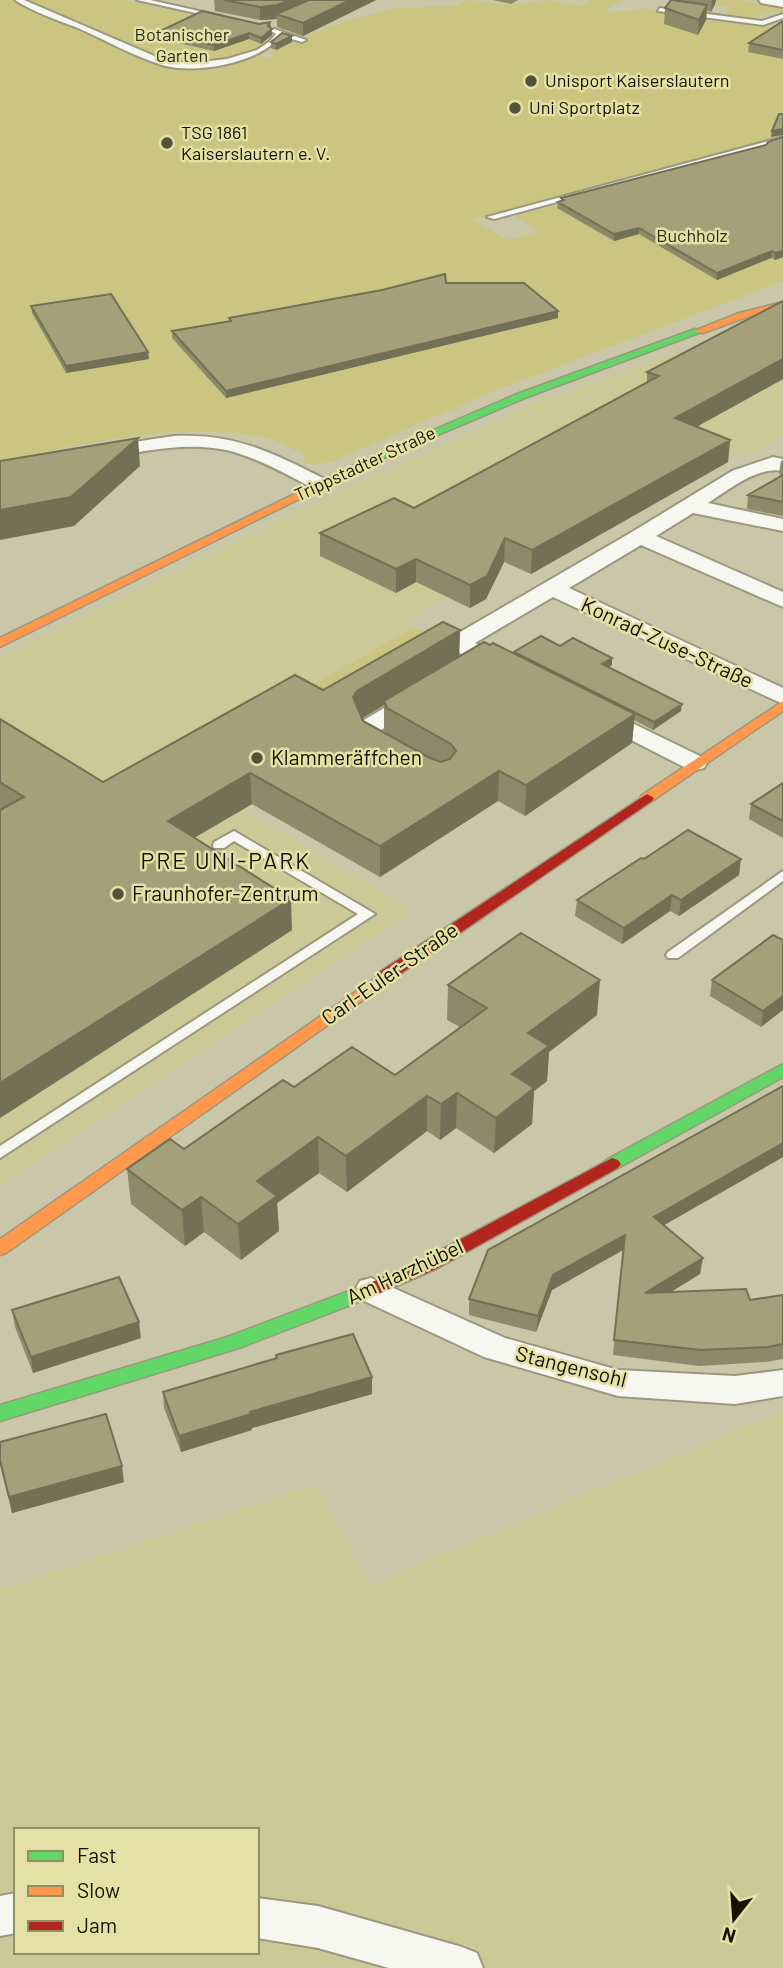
<svg xmlns="http://www.w3.org/2000/svg" width="783" height="1968" font-family="Barlow,sans-serif">
<rect width="100%" height="100%" fill="#cac7a8"/>
<!-- built -->
<path fill="#cdc996" fill-rule="evenodd" d="M781,317L783,435L744,457L716,446L404,621L441,641L327,708L361,738L244,810L414,911L0,1185V657L321,501L536,403Z
M783,1411V1968H0V1590L315,1485L370,1585ZM16,1830H257V1952H16Z"/>
<!-- green -->
<path fill="#cbc581" d="M0,0H124L268,31L273,37L253,50L268,59L275,57L270,51L290,33L307,36L343,22L398,8L456,6L468,0L509,5L548,0L580,6L591,0H624L603,11H631L647,8L674,16L769,26L783,21V135L472,220L508,240L540,231L513,216L783,146V281L481,396L337,460L315,465L305,463L303,454C290,448 276,440 263,437C179,421 83,444 0,461Z
M694,0H737L783,8V14L774,11L751,19L725,17L731,7L717,6L718,2Z
M413,628L449,646L327,717L290,697Z"/>
<g fill="none" stroke-linecap="round" stroke-linejoin="round">
<!-- lane casing -->
<g stroke="#9a987f" stroke-width="4">
<path id="lane" d="M15,0H24L166,61L192,63L227,59L257,50L269,42L276,34L271,31L274,29L306,40L302,42L281,36C259,63 196,75 162,65C133,56 105,40 78,28C57,20 33,12 15,0Z
M137,0H150L221,16L218,18Z
M660,8L762,21L783,14V18L763,25L658,11Z
M783,137V141L494,219L487,217Z
M234,831L375,914L0,1158V1146L358,914L234,841L224,848H214L213,845L214,842Z
M783,871V881L678,958H668L666,955L668,952Z"/>
</g>
<!-- street casing -->
<g stroke="#9a987f" stroke-width="4">
<path id="street" d="M759,0H783V7L761,3Z
M174,436C236,433 273,453 327,480L330,484L327,488H313C289,476 265,462 240,454C196,439 145,451 101,459L94,457L91,453L94,449L101,447Z
M773,457L783,459V471C757,466 729,490 708,503L783,519V531L693,513L656,536L783,592V607L641,545L569,588L783,688V704L553,597L475,643L513,662L517,667L513,672H497L450,648L447,643L450,638L632,532L732,471Z
M417,691L425,693L429,698L425,703L381,730L385,739L398,750L395,755L386,757L365,748L356,728L359,723L409,693Z
M601,708L704,758L707,763L704,768L695,770L686,768L592,720L589,715L592,710Z
M371,1278L505,1338L618,1370L735,1376L783,1370V1396L735,1404L618,1396L484,1357L360,1299L355,1290L360,1281Z
M16,1893V1933L0,1936V1896Z
M257,1898L318,1906L462,1947L477,1953L483,1968H389L318,1948L257,1938Z"/>
</g>
<!-- fast casing -->
<g stroke="#9a987f" stroke-width="3">
<path id="fast" d="M695,329L704,331L525,398L372,463L362,461L517,394Z
M783,1064V1077L618,1168H606L603,1164L606,1160Z
M378,1280L384,1282L387,1287L384,1292L239,1348L0,1421V1405L227,1337Z"/>
</g>
<!-- slow casing -->
<g stroke="#9a987f" stroke-width="3">
<path id="slow" d="M783,302V308L747,317L703,333L694,331L739,313Z
M368,458L372,459V463L0,647V638Z
M783,701V711L652,801H642L640,798L642,795Z
M384,972L392,977L390,981L6,1253L0,1255V1239Z"/>
</g>
<!-- jam casing -->
<g stroke="#9a987f" stroke-width="3">
<path id="jam" d="M647,794L654,798L652,801L390,981H378L376,977L378,973Z
M612,1158L618,1160L621,1164L618,1168L436,1269L378,1294L372,1292L369,1287L372,1282L424,1259Z"/>
</g>
<!-- lane -->
<use href="#lane" fill="#f7f7f2" fill-rule="evenodd"/>
<!-- street -->
<use href="#street" fill="#f7f7f2" fill-rule="evenodd"/>
<!-- fast -->
<use href="#fast" fill="#63d668" fill-rule="evenodd"/>
<!-- slow -->
<use href="#slow" fill="#ff974d" fill-rule="evenodd"/>
<!-- jam -->
<use href="#jam" fill="#b3261e" fill-rule="evenodd"/>
</g>
<!-- wall -->
<path fill="#8c8a69" fill-rule="evenodd" d="M214,0H376L303,36L277,27V19L260,20L215,11Z
M493,0H518L511,4Z
M675,0H716L715,4L711,12L707,11L706,20L698,35L664,24L665,8Z
M783,21V59L748,52L749,43Z
M270,22L272,35L261,44L249,39L214,51L156,38V33Z
M271,42H292L276,50L271,48Z
M783,137V257L775,260L771,258L717,280L639,234L614,241L557,208L558,202L561,201V198L766,145Z
M446,283L558,318L226,398L172,338V331L229,321V318Z
M783,301V379L697,426L730,440L728,462L531,574L504,562L486,599L470,608L416,582L396,593L320,556V533L414,508L647,383V372Z
M31,306L149,359L66,373L32,313Z
M783,460V516L747,509L748,495L781,476L779,473L781,461Z
M460,630L459,657L490,645L514,653V652L560,646L612,658V665L609,667L681,711L653,730L634,720L632,743L525,816L498,801L380,877L252,804L194,838L292,930L0,1118V719L103,782L323,690ZM384,705V731L385,733L363,721L362,718Z
M783,783V838L749,819L751,804Z
M644,859L739,875L679,916L670,911L622,944L575,916L577,900Z
M782,941L761,1027L710,996L712,980Z
M448,985L597,1015L549,1052L547,1081L534,1091L532,1124L494,1153L456,1128L440,1140L427,1131L347,1192L319,1173L277,1203L279,1231L241,1260L204,1232L185,1246L131,1204L127,1169L184,1149L294,1087L395,1075L460,1027L447,1020Z
M783,1157L664,1225L700,1274L671,1292L750,1300L783,1295V1359L766,1362L699,1366L613,1355L623,1250L552,1290L536,1332L469,1315V1299Z
M12,1310L141,1338L33,1373L15,1327Z
M276,1355L372,1377V1394L252,1428V1430L181,1452L164,1408L163,1392L276,1358Z
M0,1442L124,1482L12,1513L0,1465Z"/>
<!-- shaded-wall -->
<path fill="#727055" d="M289,0H317L276,14L277,19L260,20V7Z
M350,0H376L303,36V23Z
M712,0H716L715,4L711,12Z
M707,5L706,20L698,35L699,20Z
M270,22L272,35L261,44V38Z
M249,33V39L214,51V45Z
M292,36V42L276,50V44Z
M783,129V135L771,137L772,131Z
M639,228V234L614,241V234Z
M772,251L771,258L717,280V273Z
M783,251V257L775,260V253Z
M558,311V318L226,398V391Z
M148,352L149,359L66,373V366Z
M783,359V379L673,440L675,418Z
M138,438L140,466L74,526L0,540V510Z
M730,440L728,462L531,574L532,550Z
M505,538L504,562L486,599L470,608V585Z
M416,559V582L396,593V569Z
M460,630L459,659L384,701V705L358,721L353,697L357,691Z
M612,658V665L601,672L602,664Z
M682,704L681,711L653,730L654,722Z
M635,714L632,743L525,816L526,785Z
M499,771L498,801L380,877V846Z
M250,773L252,804L170,852L168,821Z
M741,859L739,875L679,916L681,900Z
M672,895L670,911L622,944L624,928Z
M291,899L292,930L0,1118V1083Z
M600,980L597,1015L549,1052L547,1081L534,1091L532,1124L494,1153L496,1118L528,1033Z
M783,996V1010L761,1027L763,1011Z
M457,1093L456,1128L440,1140L441,1104Z
M427,1096V1131L347,1192L346,1156Z
M318,1137L319,1173L277,1203L279,1231L241,1260L238,1224L257,1181Z
M783,1143V1157L652,1232L654,1217Z
M201,1197L204,1232L185,1246L182,1210Z
M625,1235L623,1250L552,1290L536,1332L538,1316L553,1275Z
M703,1258L700,1274L644,1308L645,1293Z
M139,1322L141,1338L33,1373L31,1357Z
M372,1377V1394L252,1428V1430L181,1452L179,1436L250,1412Z
M122,1466L124,1482L12,1513L9,1497Z"/>
<!-- building -->
<path fill="#a3a07a" stroke="#727055" stroke-width="2" d="M224,0H289L277,5L260,7Z
M309,0H350L303,23L276,14Z
M671,0H672L707,5L699,20L665,8Z
M202,11L259,24L270,22L268,26L272,29L261,38L249,33L214,45L156,33Z
M783,21V50L749,43Z
M282,33L292,36L276,44L271,42Z
M779,114H783V129L772,131Z
M783,137V251L775,253L772,251L717,273L639,228L614,234L558,202L564,200L561,198L766,145L768,142Z
M445,274L446,283H524L558,311L226,391L172,331L231,321L229,318L382,290Z
M111,294L148,352L66,366L31,306Z
M783,301V359L675,418L730,440L532,550L505,538L487,576L470,585L416,559L396,569L320,533L394,498L414,508L659,376L647,372Z
M138,438L71,497L0,510V461Z
M783,475V502L748,495Z
M443,622L460,630L357,691L353,697L363,721L430,758L441,762L450,759L456,751L451,744L387,708L384,701L484,642L490,645L493,643L635,714L526,785L499,771L380,846L250,773L168,821L291,899L0,1083V810L24,797L0,782V719L103,782L295,675L323,690Z
M541,636L560,646L573,638L612,658L602,664L682,704L654,722L514,652Z
M783,783V821L751,804Z
M688,830L741,859L681,900L672,895L624,928L577,900L641,858L644,859Z
M521,933L600,980L528,1033L549,1046L512,1074L534,1088L496,1118L457,1093L441,1104L427,1096L346,1156L318,1137L257,1181L277,1196L238,1224L201,1197L182,1210L127,1169L170,1139L184,1149L283,1080L294,1087L352,1047L395,1075L487,1008L448,985Z
M773,935L783,940V996L763,1011L712,980Z
M783,1086V1143L654,1217L703,1258L645,1293L746,1289L750,1300L783,1295V1344L768,1347L701,1350L614,1340L625,1235L553,1275L538,1316L469,1299L488,1250Z
M119,1277L139,1322L31,1357L12,1310Z
M353,1334L372,1377L250,1412L251,1414L179,1436L163,1392L277,1358L276,1355Z
M106,1414L122,1466L9,1497L0,1460V1442Z"/>
<!-- markers -->
<g fill="#54523b" stroke="#e5e1a6" stroke-width="2.5">
<circle cx="531" cy="81" r="7"/>
<circle cx="515" cy="108" r="7"/>
<circle cx="167" cy="143" r="7"/>
<circle cx="257" cy="758" r="7"/>
<circle cx="118" cy="894" r="7"/>
</g>
<g text-anchor="middle" stroke-width="5" stroke-linejoin="round" paint-order="stroke">
<!-- far-park labels -->
<g font-size="18" fill="#2e2d19" stroke="#e5e1a6">
<text x="182" y="41">Botanischer<tspan x="182" dy="21">Garten</tspan></text>
<text x="692" y="242">Buchholz</text>
</g>
<!-- far-poi labels -->
<g font-size="18" fill="#151300" stroke="#e5e1a6" text-anchor="start">
<text x="545" y="87">Unisport Kaiserslautern</text>
<text x="529" y="114">Uni Sportplatz</text>
<text x="181" y="139">TSG 1861<tspan x="181" dy="21">Kaiserslautern e. V.</tspan></text>
</g>
<!-- far-street labels -->
<g font-size="18" fill="#151300" stroke="#e5e1a6">
<text transform="translate(365 464) rotate(-25)" y="6">Trippstadter Straße</text>
</g>
<!-- street labels -->
<g font-size="21" fill="#151300" stroke="#e5e1a6">
<text transform="translate(667 643) rotate(25)" y="7">Konrad-Zuse-Straße</text>
<text transform="translate(390 974) rotate(-35)" y="7">Carl-Euler-Straße</text>
<text transform="translate(405 1272) rotate(-25)" y="7">Am Harzhübel</text>
<text transform="translate(571 1367) rotate(14)" y="7">Stangensohl</text>
</g>
<!-- poi labels -->
<g font-size="21" fill="#151300" stroke="#e5e1a6" text-anchor="start">
<text x="271" y="765">Klammeräffchen</text>
<text x="132" y="901">Fraunhofer-Zentrum</text>
</g>
<!-- neighbourhood labels -->
<g font-size="23" letter-spacing="2" fill="#151300" stroke="#e5e1a6">
<text x="226" y="869">PRE UNI-PARK</text>
</g>
</g>
<!-- legend -->
<rect x="14" y="1828" width="245" height="126" fill="#e5e1a6" stroke="#928f64" stroke-width="2"/>
<rect x="28" y="1851" width="35" height="10" fill="#63d668" stroke="#928f64" stroke-width="2"/>
<text x="77" y="1863" font-size="21" fill="#151300">Fast</text>
<rect x="28" y="1886" width="35" height="10" fill="#ff974d" stroke="#928f64" stroke-width="2"/>
<text x="77" y="1898" font-size="21" fill="#151300">Slow</text>
<rect x="28" y="1921" width="35" height="10" fill="#b3261e" stroke="#928f64" stroke-width="2"/>
<text x="77" y="1933" font-size="21" fill="#151300">Jam</text>
<!-- north arrow -->
<g transform="translate(734 1919) rotate(197)" stroke="#e5e1a6" stroke-width="5" paint-order="stroke">
<path d="M0-5L12 26L0 18L-12 26Z" fill="#151300"/>
<text y="-10" font-size="19" font-weight="bold" text-anchor="middle" fill="#151300">N</text>
</g>
</svg>
